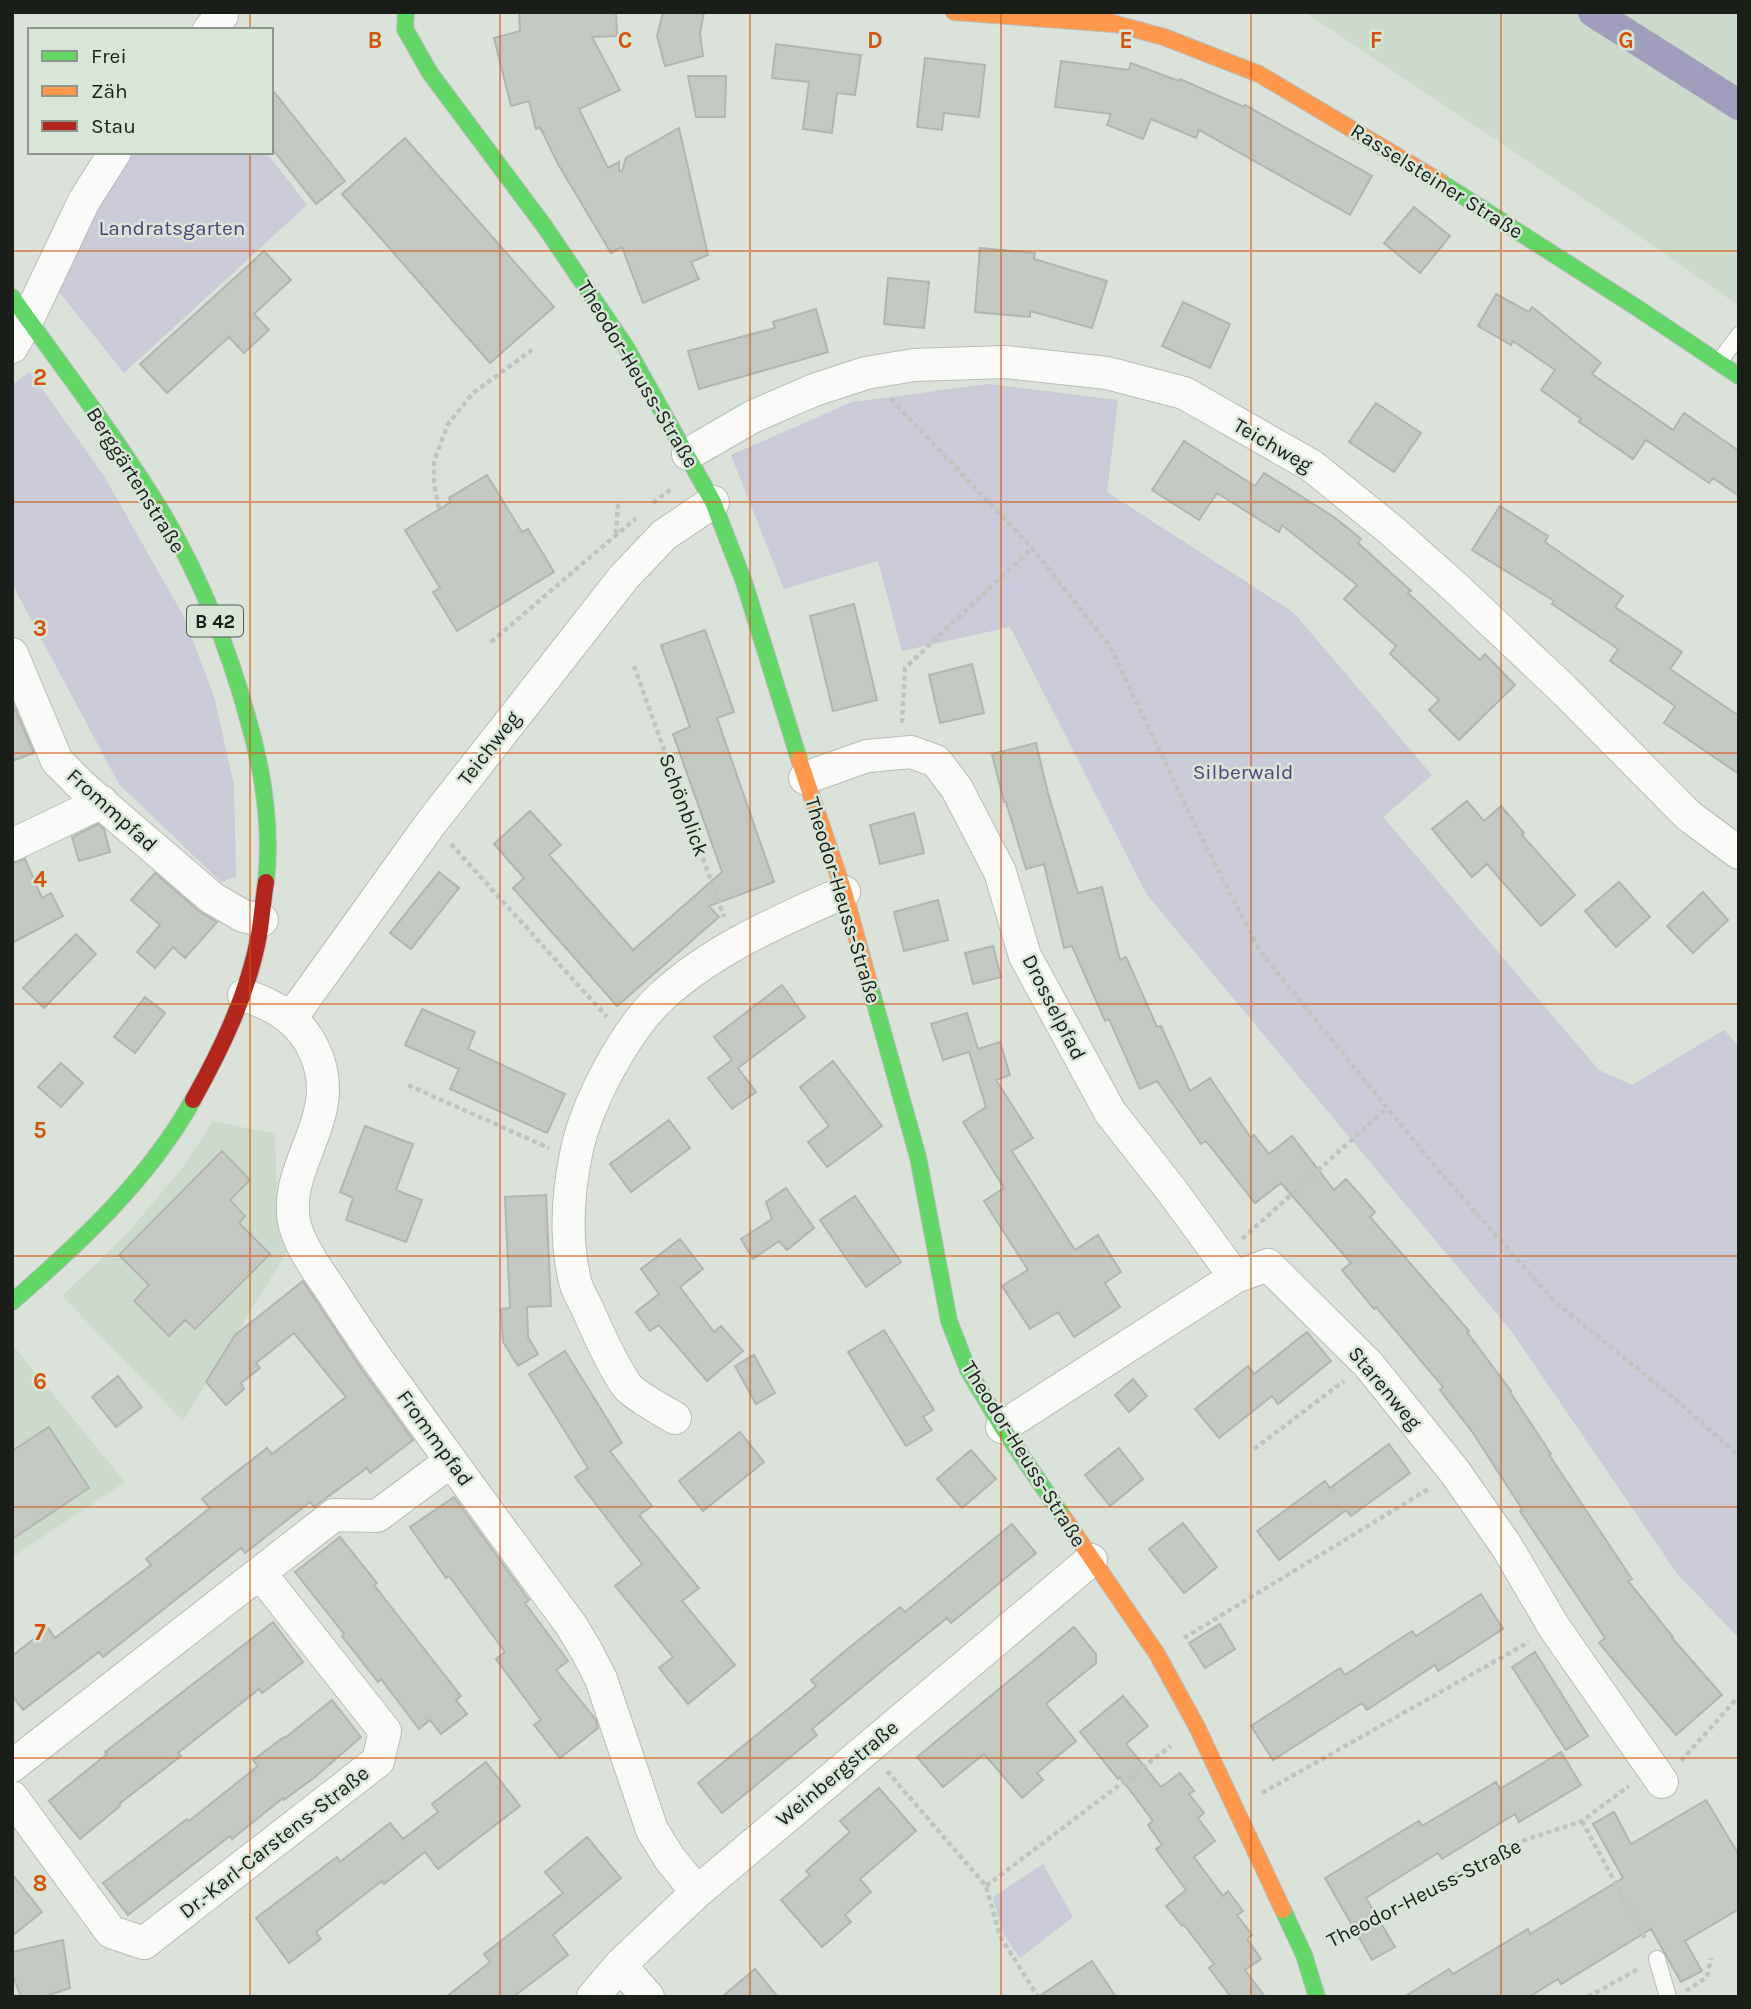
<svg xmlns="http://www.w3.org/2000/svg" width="1751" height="2009" font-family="Karla,sans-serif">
<rect width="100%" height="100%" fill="#dbe2da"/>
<!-- built -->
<path fill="#ccdacc" d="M1305,12H1739V306L1664,253Z
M213,1121L275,1134L277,1204L290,1247L183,1421L62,1296L124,1237L183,1167Z
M12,1344L125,1482L12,1557Z"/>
<!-- green -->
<path fill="#cacad8" d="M132,152H266L307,205L124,373L55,287L83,232Z
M30,372L104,476L183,615L214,696L234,785L236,877L221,882L119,784L12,584V385Z
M989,384L1118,400L1107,492L1293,612L1432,775L1383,817L1599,1070L1632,1085L1724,1030L1739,1046V1638L1678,1575L1512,1332L1147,895L1010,627L902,651L878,561L784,589L731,455L852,402Z
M1043,1864L1073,1917L1020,1958L1003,1934L993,1897Z"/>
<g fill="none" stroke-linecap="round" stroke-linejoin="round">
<!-- canal -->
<path stroke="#a19dbc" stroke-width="30" d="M1593,12L1739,105"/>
</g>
<!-- building -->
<path fill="#c3c8c2" stroke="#b0b5af" stroke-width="2" d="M519,12H616L617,36L592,37L620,90L579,109L608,168L619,162V171H622L626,158L679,128L708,255L691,262L699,279L643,303L622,247L611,253L558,164L540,127L536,129L529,101L511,106L494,38L520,31Z
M663,12H704L700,33L703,56L665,66L657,36Z
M776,44L861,55L855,95L837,93L832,133L803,129L809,82L772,78Z
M925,58L985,65L979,117L944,113L942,130L917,127Z
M1061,61L1129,70L1131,63L1179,81L1180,79L1244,107L1245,105L1372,176L1350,215L1199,130L1196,138L1151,119L1143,139L1107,125L1111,114L1055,107Z
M688,76H726L725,117H696Z
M271,88L345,181L316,204L271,147Z
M405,138L554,307L490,363L342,194Z
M1414,207L1450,236L1420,273L1384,243Z
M980,248L1035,253L1034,259L1107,281L1092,328L1030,311V317L975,312Z
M264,251L291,280L254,314L269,330L244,353L229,337L167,393L140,364Z
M888,278L929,282L924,328L884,324Z
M1496,294L1529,312L1532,307L1601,363L1592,374L1673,430L1684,413L1739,451V496L1713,478L1709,483L1646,440L1633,459L1579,422L1581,419L1541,390L1555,370L1513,341L1511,345L1478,326Z
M1183,302L1230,324L1210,368L1162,346Z
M816,309L828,352L699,389L688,351L775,328L773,322Z
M1376,403L1421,433L1394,472L1349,442Z
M1184,441L1255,486L1264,473L1334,517L1361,539L1358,543L1411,591L1408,593L1480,660L1485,654L1515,685L1459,740L1429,710L1439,700L1390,654L1396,646L1344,599L1357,585L1282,525L1279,532L1217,493L1199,520L1152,490Z
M487,475L522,532L528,529L554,572L457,631L433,592L440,588L405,530L451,502L449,498Z
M1500,506L1548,536L1545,542L1623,596L1615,607L1682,652L1670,669L1739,716V774L1664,723L1675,706L1610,661L1618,649L1552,604L1554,601L1472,550Z
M854,604L877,700L833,711L810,616Z
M705,630L734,712L717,718L774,882L709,906L719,917L617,1006L513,888L524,878L494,844L530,811L561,845L549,855L633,950L722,872L673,734L690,727L661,645Z
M972,664L984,713L940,723L929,675Z
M12,702L34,753L12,761Z
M1036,743L1048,793L1078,893L1102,887L1120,960L1126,957L1157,1027L1161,1026L1190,1091L1210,1078L1251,1138L1254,1135L1269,1154L1292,1136L1334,1190L1346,1179L1375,1212L1370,1217L1469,1331L1467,1332L1511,1391L1510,1392L1551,1454L1549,1455L1632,1579L1628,1581L1673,1637L1672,1638L1722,1695L1676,1735L1599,1643L1605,1638L1520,1511L1522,1509L1473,1433L1440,1390L1443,1387L1376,1307L1374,1309L1342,1270L1351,1263L1281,1183L1255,1203L1206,1141L1201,1144L1157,1081L1140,1089L1109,1019L1105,1021L1072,946L1064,948L1044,864L1026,869L1006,802H1004L992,754Z
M1467,801L1484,821L1501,806L1524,833L1522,835L1575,895L1541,926L1487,864L1472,877L1432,829Z
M914,813L924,853L880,864L870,825Z
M98,824L104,829L110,852L79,861L72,837Z
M25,859L42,898L51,893L63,916L12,943V863Z
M439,872L459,888L411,949L390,933Z
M155,873L200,912L217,922L185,958L173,947L155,968L137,952L160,925L131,900Z
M1619,882L1650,917L1616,947L1585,911Z
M1703,892L1728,920L1693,953L1667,926Z
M938,900L948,940L904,951L894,912Z
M76,934L96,954L44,1008L23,988Z
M993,946L1001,977L973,984L965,953Z
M782,985L805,1017L738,1068L756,1092L732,1109L708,1078L732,1060L714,1037Z
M145,997L165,1013L135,1053L114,1037Z
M422,1009L475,1032L468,1049L565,1094L547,1133L450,1089L459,1069L405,1045Z
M967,1013L978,1049L1000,1042L1010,1075L996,1080L1033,1138L1012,1151L1075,1250L1098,1235L1121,1272L1105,1283L1120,1307L1074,1337L1058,1312L1030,1329L1002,1286L1028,1270L984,1201L1004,1188L963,1122L986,1107L969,1052L943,1060L931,1024Z
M833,1061L882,1126L827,1167L808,1142L829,1126L800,1087Z
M61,1063L83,1083L61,1107L38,1087Z
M669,1120L690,1148L631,1192L610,1164Z
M365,1126L413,1144L396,1190L422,1200L406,1242L346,1220L353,1198L340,1192Z
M222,1151L250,1180L230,1200L245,1216L239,1223L270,1254L195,1329L185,1320L169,1336L134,1301L149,1285L119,1255Z
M786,1188L814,1228L787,1250L779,1241L753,1259L741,1239L772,1219L766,1202Z
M546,1195L551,1306L527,1307L528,1337L538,1354L518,1366L503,1342L501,1309L510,1308L505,1197Z
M855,1196L901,1262L866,1287L820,1220Z
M680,1239L703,1269L680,1287L714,1332L721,1326L743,1351L707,1381L659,1325L650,1331L636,1312L659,1294L641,1269Z
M303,1281L360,1367L413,1440L370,1473L367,1468L314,1507L310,1502L245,1553L241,1548L103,1657L99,1652L23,1710L12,1695V1656L48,1628L55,1638L151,1565L146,1559L210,1508L202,1499L267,1448L272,1454L346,1397L294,1333L256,1363L260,1368L241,1383L244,1389L226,1405L206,1382L235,1335Z
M884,1330L934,1410L923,1417L932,1430L906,1446L848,1352Z
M1307,1332L1331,1361L1278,1404L1272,1396L1219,1438L1195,1409L1248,1366L1254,1374Z
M565,1351L622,1443L610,1451L652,1506L639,1515L699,1588L682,1601L735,1665L688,1704L659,1668L673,1657L615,1586L642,1564L575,1477L588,1468L529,1374Z
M754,1355L775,1393L756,1404L735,1366Z
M118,1376L142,1407L116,1427L92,1397Z
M1133,1379L1147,1396L1129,1412L1115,1395Z
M49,1427L89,1488L12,1539V1451Z
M740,1432L764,1462L703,1511L679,1481Z
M1389,1444L1410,1473L1351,1516L1346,1510L1279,1560L1257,1531L1325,1481L1330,1488Z
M1119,1448L1143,1479L1110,1506L1085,1475Z
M971,1450L996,1479L962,1508L937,1479Z
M454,1497L529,1600L525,1603L568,1661L556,1670L596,1720L598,1728L560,1758L534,1725L541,1720L496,1659L505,1652L449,1576L446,1578L410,1527Z
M1183,1523L1217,1567L1184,1593L1149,1549Z
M1012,1524L1036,1553L951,1623L947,1618L890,1664L812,1729L817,1735L722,1813L698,1783L816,1686L811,1680L845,1651L900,1607L905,1612Z
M340,1537L377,1583L374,1585L461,1696L456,1700L467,1714L441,1734L430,1720L419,1729L381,1679L378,1682L342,1636L344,1634L295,1572Z
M1481,1594L1503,1629L1438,1671L1435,1665L1367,1710L1362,1703L1273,1760L1251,1726L1340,1668L1345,1675L1412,1631L1416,1636Z
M273,1622L303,1662L262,1693L259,1689L178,1753L181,1756L119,1804L120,1806L80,1839L49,1801L107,1754L105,1752Z
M1220,1624L1235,1649L1205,1668L1189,1643Z
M1074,1627L1096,1654V1663L1046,1704L1076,1741L1037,1773L1043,1780L1022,1798L984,1754L943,1787L917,1757Z
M1535,1652L1588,1736L1566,1750L1512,1667Z
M1123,1696L1148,1726L1126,1744L1161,1787L1180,1773L1194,1791L1189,1794L1204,1813L1198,1818L1215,1841L1194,1857L1223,1896L1228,1891L1243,1911L1237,1915L1252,1935L1247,1939L1261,1959L1245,1970L1265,1997H1231L1209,1968L1214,1964L1184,1925L1182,1926L1166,1906L1186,1890L1156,1849L1162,1845L1148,1825L1153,1821L1120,1777L1118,1779L1080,1732Z
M332,1700L361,1737L315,1777L284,1800L283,1798L232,1839L230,1836L128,1915L103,1883L187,1819L189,1821L258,1766L253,1760L284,1737L285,1738Z
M1561,1752L1581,1785L1519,1822L1515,1814L1442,1859L1438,1853L1366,1898L1395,1947L1372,1960L1325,1878L1419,1821L1422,1826L1496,1782L1500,1789Z
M486,1762L520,1806L438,1869L425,1852L384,1884L382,1881L316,1932L321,1939L289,1963L256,1918L337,1857L340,1862L390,1823L403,1839L438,1812L432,1804Z
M879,1788L916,1831L860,1879L871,1892L845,1915L851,1922L822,1947L781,1900L810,1875L806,1871L850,1832L840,1821Z
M1706,1800L1739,1855V1909L1685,1941L1702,1971L1681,1982L1651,1929L1561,1984L1558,1979L1529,1997H1404L1449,1969L1453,1974L1528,1929L1530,1934L1623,1878L1593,1824L1614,1812L1631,1844Z
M587,1837L621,1878L553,1935L568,1955L513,1997H446L490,1962L484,1954L563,1893L545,1872Z
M12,1874L42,1912L12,1936Z
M63,1940L70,1988L43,1997H21L12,1973V1952Z
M1092,1961L1116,1997H1038Z
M755,1969L778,1997H722Z"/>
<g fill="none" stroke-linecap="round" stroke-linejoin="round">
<!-- lane casing -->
<g stroke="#b8bdb8" stroke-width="18">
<path id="lane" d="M1719,362L1739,335
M1657,1959L1668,1997"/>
</g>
<!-- street casing -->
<g stroke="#b8bdb8" stroke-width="34">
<path id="street" d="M209,30L222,15
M12,347L28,319L84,201L115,152
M688,454L752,417L814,390L866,373L914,365L1005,362L1107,373L1184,393L1312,466L1391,530L1455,587L1563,689L1689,816L1739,853
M12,654L57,761L84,788L212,898L243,916L262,920
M805,778L867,756L911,752L936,761L957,789L1000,872L1025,956L1110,1112L1172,1191L1235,1277
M12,845L102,802
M244,995C276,1006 301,1020 315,1052C345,1119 280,1165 295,1226C302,1249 317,1270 331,1290C345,1312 360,1334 375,1356C440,1446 505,1536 571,1625L586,1650L601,1679L652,1830L670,1859L697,1892
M291,1018L431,823L624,577L664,535L713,502
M675,1418C663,1411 634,1395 627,1386C612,1365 598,1333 588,1310C584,1301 577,1291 575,1281C565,1239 568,1191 577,1149C588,1101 625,1031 661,997C714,948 780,921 844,892
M1002,1427L1235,1277L1268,1265L1368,1364L1455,1472L1507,1547L1554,1627L1662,1782
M12,1766L334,1515L377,1516L451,1461
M12,1797L111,1932L144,1943L378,1761L385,1731L260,1573
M620,1965L648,1997
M593,1997L620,1965L697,1892L1091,1560"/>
</g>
<!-- fast casing -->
<g stroke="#b8bdb8" stroke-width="18">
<path id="fast" d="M406,12L405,29L430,73L545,227L626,347L713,502L744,582L799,759
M1439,181L1639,309L1739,376
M12,297C64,370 120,442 166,519C202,581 229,650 248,719C263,771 272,828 266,882
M870,986L918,1157L949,1321L968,1370L1002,1427L1064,1518
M12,1302C80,1243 149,1179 193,1100
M1283,1910L1304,1955L1317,1997"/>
</g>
<!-- slow casing -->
<g stroke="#b8bdb8" stroke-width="18">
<path id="slow" d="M954,12L1114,24
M1088,12L1116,24L1164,37L1259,74L1439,181
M799,759L844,892L870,986
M1064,1518L1157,1654L1197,1727L1283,1910"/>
</g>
<!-- jam casing -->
<g stroke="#b8bdb8" stroke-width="18">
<path id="jam" d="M193,1100C222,1048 248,994 259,935C262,918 263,899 266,882"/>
</g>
<!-- path -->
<path stroke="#c1c3c1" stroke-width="4.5" stroke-dasharray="5 3.5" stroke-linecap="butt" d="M891,399L1032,548L1109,645L1197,829L1261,953L1439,1171L1554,1301L1675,1399L1739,1456
M653,503L671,489
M439,508L434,485V461L448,424L473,393L532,350
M616,534L618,503
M491,642L636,518
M634,666L724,917
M902,723L905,668L1032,548
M451,844L607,1017
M408,1085L549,1148
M1242,1239L1387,1108
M1254,1449L1344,1381
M1184,1638L1430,1488
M1681,1761L1739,1696
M887,1771L986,1886L1000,1936L1038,1997
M1262,1793L1529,1642
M1582,1821L1646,1940
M986,1886L1171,1746
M1334,1939L1513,1844L1582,1821L1629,1786
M1686,1991L1707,1977L1711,1958
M1588,1997L1640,1968"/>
<!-- lane -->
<use href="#lane" stroke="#fafbf9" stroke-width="16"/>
<!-- street -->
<use href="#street" stroke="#fafbf9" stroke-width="32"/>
<!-- fast -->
<use href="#fast" stroke="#63d668" stroke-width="16"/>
<!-- slow -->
<use href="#slow" stroke="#ff974d" stroke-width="16"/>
<!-- jam -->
<use href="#jam" stroke="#b3261e" stroke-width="16"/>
</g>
<!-- grid -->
<path fill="none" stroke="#d3530d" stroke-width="2" stroke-opacity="0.55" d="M250,12V30M500,12V1997M750,12V1997M1001,12V1997M1251,12V1997M1501,12V1997M250,152V1997M12,251H1739M12,502H1739M12,753H1739M12,1004H1739M12,1256H1739M12,1507H1739M12,1758H1739"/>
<g text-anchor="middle" stroke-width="5" stroke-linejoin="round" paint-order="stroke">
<!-- shield labels -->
<rect fill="#d8e6d7" stroke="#525a52" stroke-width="2" x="187" y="605.5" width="56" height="31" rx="5"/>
<g font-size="19" font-weight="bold" fill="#191e19">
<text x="215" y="628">B 42</text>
</g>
<!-- street labels -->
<g font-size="21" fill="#191e19" stroke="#d8e6d7">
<text transform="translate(1437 181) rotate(32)" y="7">Rasselsteiner Straße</text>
<text transform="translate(638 374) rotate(59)" y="7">Theodor-Heuss-Straße</text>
<text transform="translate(1273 445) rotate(30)" y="7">Teichweg</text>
<text transform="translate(136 480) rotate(58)" y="7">Berggärtenstraße</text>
<text transform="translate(489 748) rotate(-52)" y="7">Teichweg</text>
<text transform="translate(684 805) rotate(70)" y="7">Schönblick</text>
<text transform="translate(112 810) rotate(42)" y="7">Frommpfad</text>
<text transform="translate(843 900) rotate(73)" y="7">Theodor-Heuss-Straße</text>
<text transform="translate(1054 1007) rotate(63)" y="7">Drosselpfad</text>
<text transform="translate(1385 1388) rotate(50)" y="7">Starenweg</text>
<text transform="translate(435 1438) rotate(54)" y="7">Frommpfad</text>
<text transform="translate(1024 1454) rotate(58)" y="7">Theodor-Heuss-Straße</text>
<text transform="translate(837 1773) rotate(-40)" y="7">Weinbergstraße</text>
<text transform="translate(274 1842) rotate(-38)" y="7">Dr.-Karl-Carstens-Straße</text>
<text transform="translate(1424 1893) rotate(-27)" y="7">Theodor-Heuss-Straße</text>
</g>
<!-- park labels -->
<g font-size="21" fill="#50407e" stroke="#d8e6d7">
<text x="172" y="235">Landratsgarten</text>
<text x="1243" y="779">Silberwald</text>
</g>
</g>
<g font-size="23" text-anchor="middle" font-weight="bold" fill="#d3530d" stroke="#d8e6d7" stroke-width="5" stroke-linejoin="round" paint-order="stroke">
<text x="375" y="48">B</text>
<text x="625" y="48">C</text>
<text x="875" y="48">D</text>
<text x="1126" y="48">E</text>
<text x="1376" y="48">F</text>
<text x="1626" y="48">G</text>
<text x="40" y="385">2</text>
<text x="40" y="636">3</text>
<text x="40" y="887">4</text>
<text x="40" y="1138">5</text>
<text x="40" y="1389">6</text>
<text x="40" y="1640">7</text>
<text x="40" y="1891">8</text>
</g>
<!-- border -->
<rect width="1751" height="2009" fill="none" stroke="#191e19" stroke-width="28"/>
<!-- legend -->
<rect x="28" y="28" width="245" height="126" fill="#d8e6d7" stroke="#8c968b" stroke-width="2"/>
<rect x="42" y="51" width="35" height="10" fill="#63d668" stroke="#8c968b" stroke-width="2"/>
<text x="91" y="63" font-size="21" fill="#191e19">Frei</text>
<rect x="42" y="86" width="35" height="10" fill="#ff974d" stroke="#8c968b" stroke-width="2"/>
<text x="91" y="98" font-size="21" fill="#191e19">Zäh</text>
<rect x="42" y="121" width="35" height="10" fill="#b3261e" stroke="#8c968b" stroke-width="2"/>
<text x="91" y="133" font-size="21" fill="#191e19">Stau</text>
</svg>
